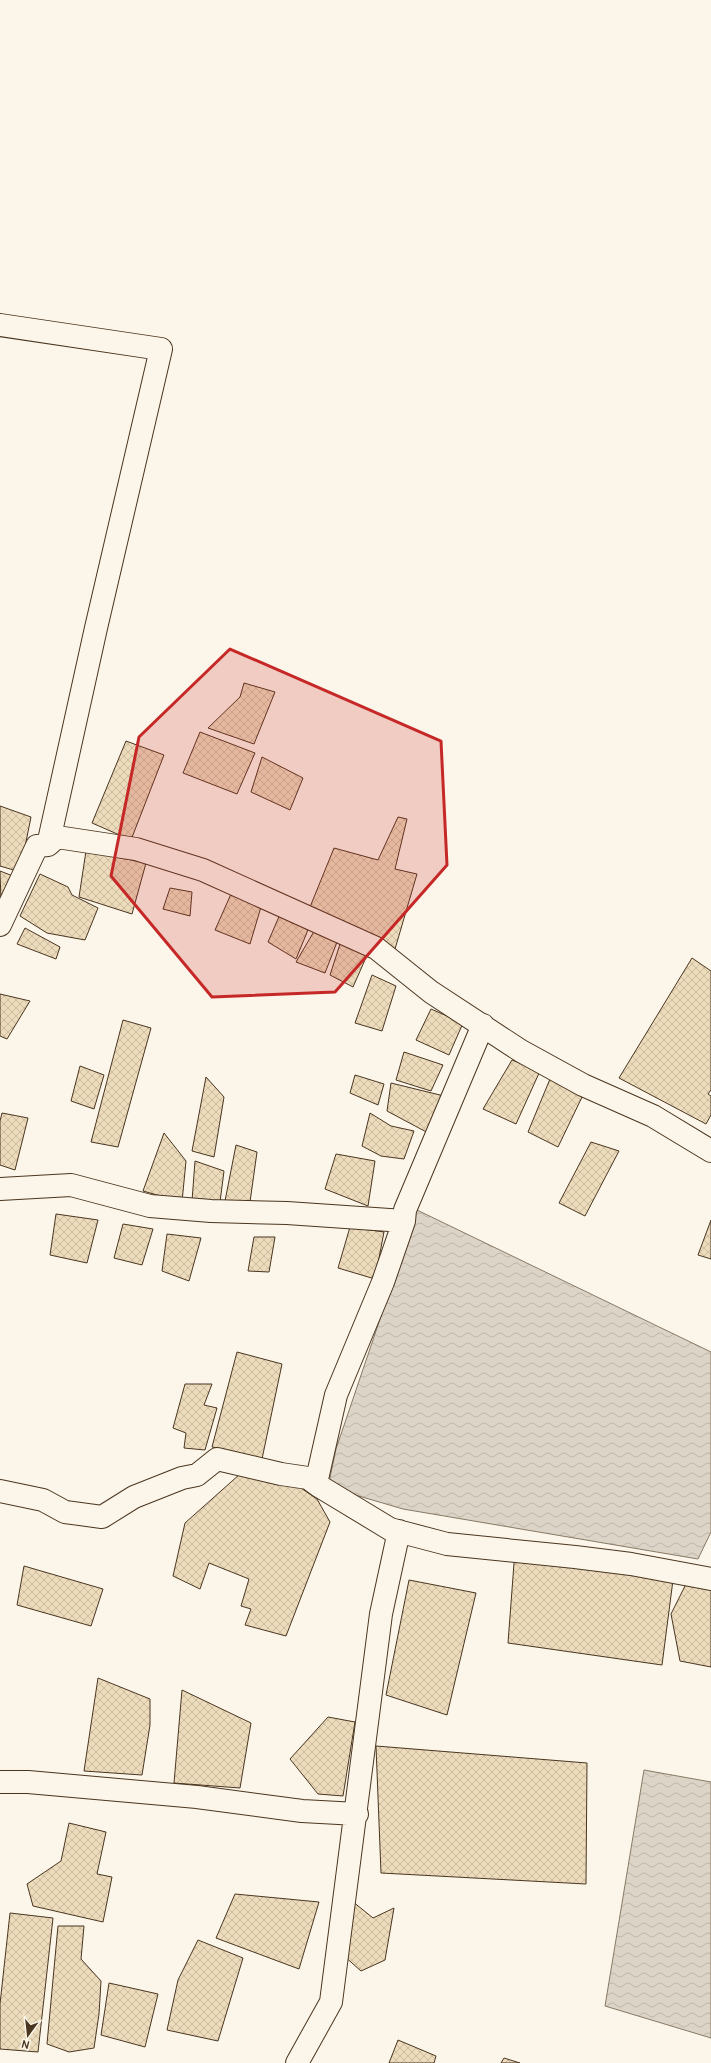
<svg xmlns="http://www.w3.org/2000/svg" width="711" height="2063" font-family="Cabin,sans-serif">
<defs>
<pattern id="water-waves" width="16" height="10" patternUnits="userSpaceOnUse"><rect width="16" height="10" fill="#dcd4c6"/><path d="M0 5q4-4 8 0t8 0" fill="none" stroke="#beb7aa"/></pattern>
<pattern id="building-cross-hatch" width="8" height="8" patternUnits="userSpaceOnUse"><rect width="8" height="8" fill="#ecdcbc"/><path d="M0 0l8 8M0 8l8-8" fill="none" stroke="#ccbda1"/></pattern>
</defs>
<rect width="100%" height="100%" fill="#fbf6e9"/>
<!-- water -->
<path fill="url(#water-waves)" stroke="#887966" d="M417,1210L711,1352V1532L698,1559L403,1509L328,1487L336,1449Z
M644,1770L711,1782V2038L605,2006Z"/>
<!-- building -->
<path fill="url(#building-cross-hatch)" stroke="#4a3520" d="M244,683L275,692L254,744L208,728L240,697Z
M200,732L255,753L237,794L183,773Z
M126,741L164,755L131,840L92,823Z
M262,757L303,778L290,810L251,792Z
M0,806L31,817L26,842V855L17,871L0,866Z
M398,817L407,819L395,869L417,874L395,949L310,907L334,848L378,860Z
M86,851L146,863L132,914L79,897Z
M0,871L13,876L2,894L1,903Z
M40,874L68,887L72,895L98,908L85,940L47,933L20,916Z
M170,888L192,892L190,916L163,909Z
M231,894L261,907L250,944L215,930Z
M281,912L310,925L296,959L268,942Z
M25,928L60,947L56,959L17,944Z
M316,928L339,937L325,973L296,962Z
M342,938L368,953L353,987L330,975Z
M692,958L711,971V1090L708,1094L711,1096V1115L706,1124L619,1078Z
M372,975L396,986L382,1031L355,1023Z
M0,994L30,1001L7,1039L0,1036Z
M431,1009L463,1023L449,1055L416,1040Z
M123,1020L151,1028L118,1147L91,1142Z
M404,1052L443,1065L431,1091L396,1080Z
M512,1060L540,1071L516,1124L483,1109Z
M80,1066L104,1075L94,1109L71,1101Z
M355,1075L384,1084L378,1105L350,1093Z
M206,1077L224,1097L214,1157L192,1151Z
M550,1079L583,1095L558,1147L528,1132Z
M391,1083L444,1096L432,1135L387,1111Z
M2,1113L28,1118L15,1170L0,1165V1121Z
M370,1113L391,1126L414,1131L404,1159L381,1156L362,1146Z
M164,1133L186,1161L182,1202L143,1191Z
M591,1142L619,1151L585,1216L559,1203Z
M236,1145L257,1152L250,1202L225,1201Z
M336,1154L375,1161L368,1206L325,1189Z
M195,1161L224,1171L220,1202L192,1201Z
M56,1214L98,1220L87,1263L50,1255Z
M711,1220V1259L698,1255Z
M123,1224L153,1229L142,1265L114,1258Z
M350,1227L384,1232L375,1279L338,1268Z
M167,1234L201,1238L189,1281L162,1271Z
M254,1237H275L269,1272L248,1271Z
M237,1352L282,1364L262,1459L212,1447Z
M185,1384H212L204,1405L217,1408L205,1450L184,1448L186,1433L173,1428Z
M240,1474L298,1486L317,1499L330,1522L286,1636L245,1625L251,1609L241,1606L249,1579L209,1563L200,1589L173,1576L185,1523Z
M515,1550L673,1580L662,1665L508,1643Z
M24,1566L103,1589L91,1626L17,1605Z
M690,1576L711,1581V1667L680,1661L671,1614Z
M409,1580L476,1593L447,1715L386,1695Z
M98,1678L150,1699V1725L142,1775L84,1771Z
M182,1690L251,1723L240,1788L174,1783Z
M328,1717L355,1722L343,1796L318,1794L290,1759Z
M376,1746L587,1763L586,1884L381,1873Z
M69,1823L106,1832L97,1874L112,1877L103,1922L33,1906L27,1884L61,1861Z
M235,1894L319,1902L299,1969L216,1938Z
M352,1901L373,1918L394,1908L385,1960L361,1971L343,1955Z
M10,1913L53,1918L38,2052L0,2049V2004Z
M58,1926H84L81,1959L101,1981L99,2014L94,2048L69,2052L47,2044Z
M198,1940L243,1958L218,2041L167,2030L178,1980Z
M109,1983L158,1994L145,2047L101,2035Z
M398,2040L436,2056L434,2063H389Z
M504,2058L520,2063H501Z"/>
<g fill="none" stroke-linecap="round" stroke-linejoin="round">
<!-- street casing -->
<g stroke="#4a3520" stroke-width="24">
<path id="street" d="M0,325L161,349L96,628L48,845
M0,925L37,846L48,845L57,837L136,849L203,870L376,948L431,992L521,1051L583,1085L653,1116L711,1151
M0,1189L71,1185L150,1206L211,1211L287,1213L404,1221
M319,1486L317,1479L336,1395L383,1282L404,1221L405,1210L483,1025
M0,1491L43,1500L65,1512L102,1517L134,1497L182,1478L197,1475L217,1459L281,1474L308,1478L319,1486L390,1529L447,1544L575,1557L631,1564L711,1579
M0,1782H28L197,1797L302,1811L357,1814
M297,2063L331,2002L381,1614L399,1531"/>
</g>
<!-- street -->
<use href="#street" stroke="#fbf6e9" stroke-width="22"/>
</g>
<!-- marked area -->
<path fill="#c62828" fill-opacity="0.2" stroke="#c62828" stroke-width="3" stroke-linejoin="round" d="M230,649L441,741L447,865L335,992L212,997L111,876L139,737Z"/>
<!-- north arrow -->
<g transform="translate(28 2035) rotate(195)" stroke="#fbf6e9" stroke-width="3" paint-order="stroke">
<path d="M0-3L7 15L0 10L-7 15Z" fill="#4a3520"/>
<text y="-6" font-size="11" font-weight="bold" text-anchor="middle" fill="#4a3520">N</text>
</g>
</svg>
